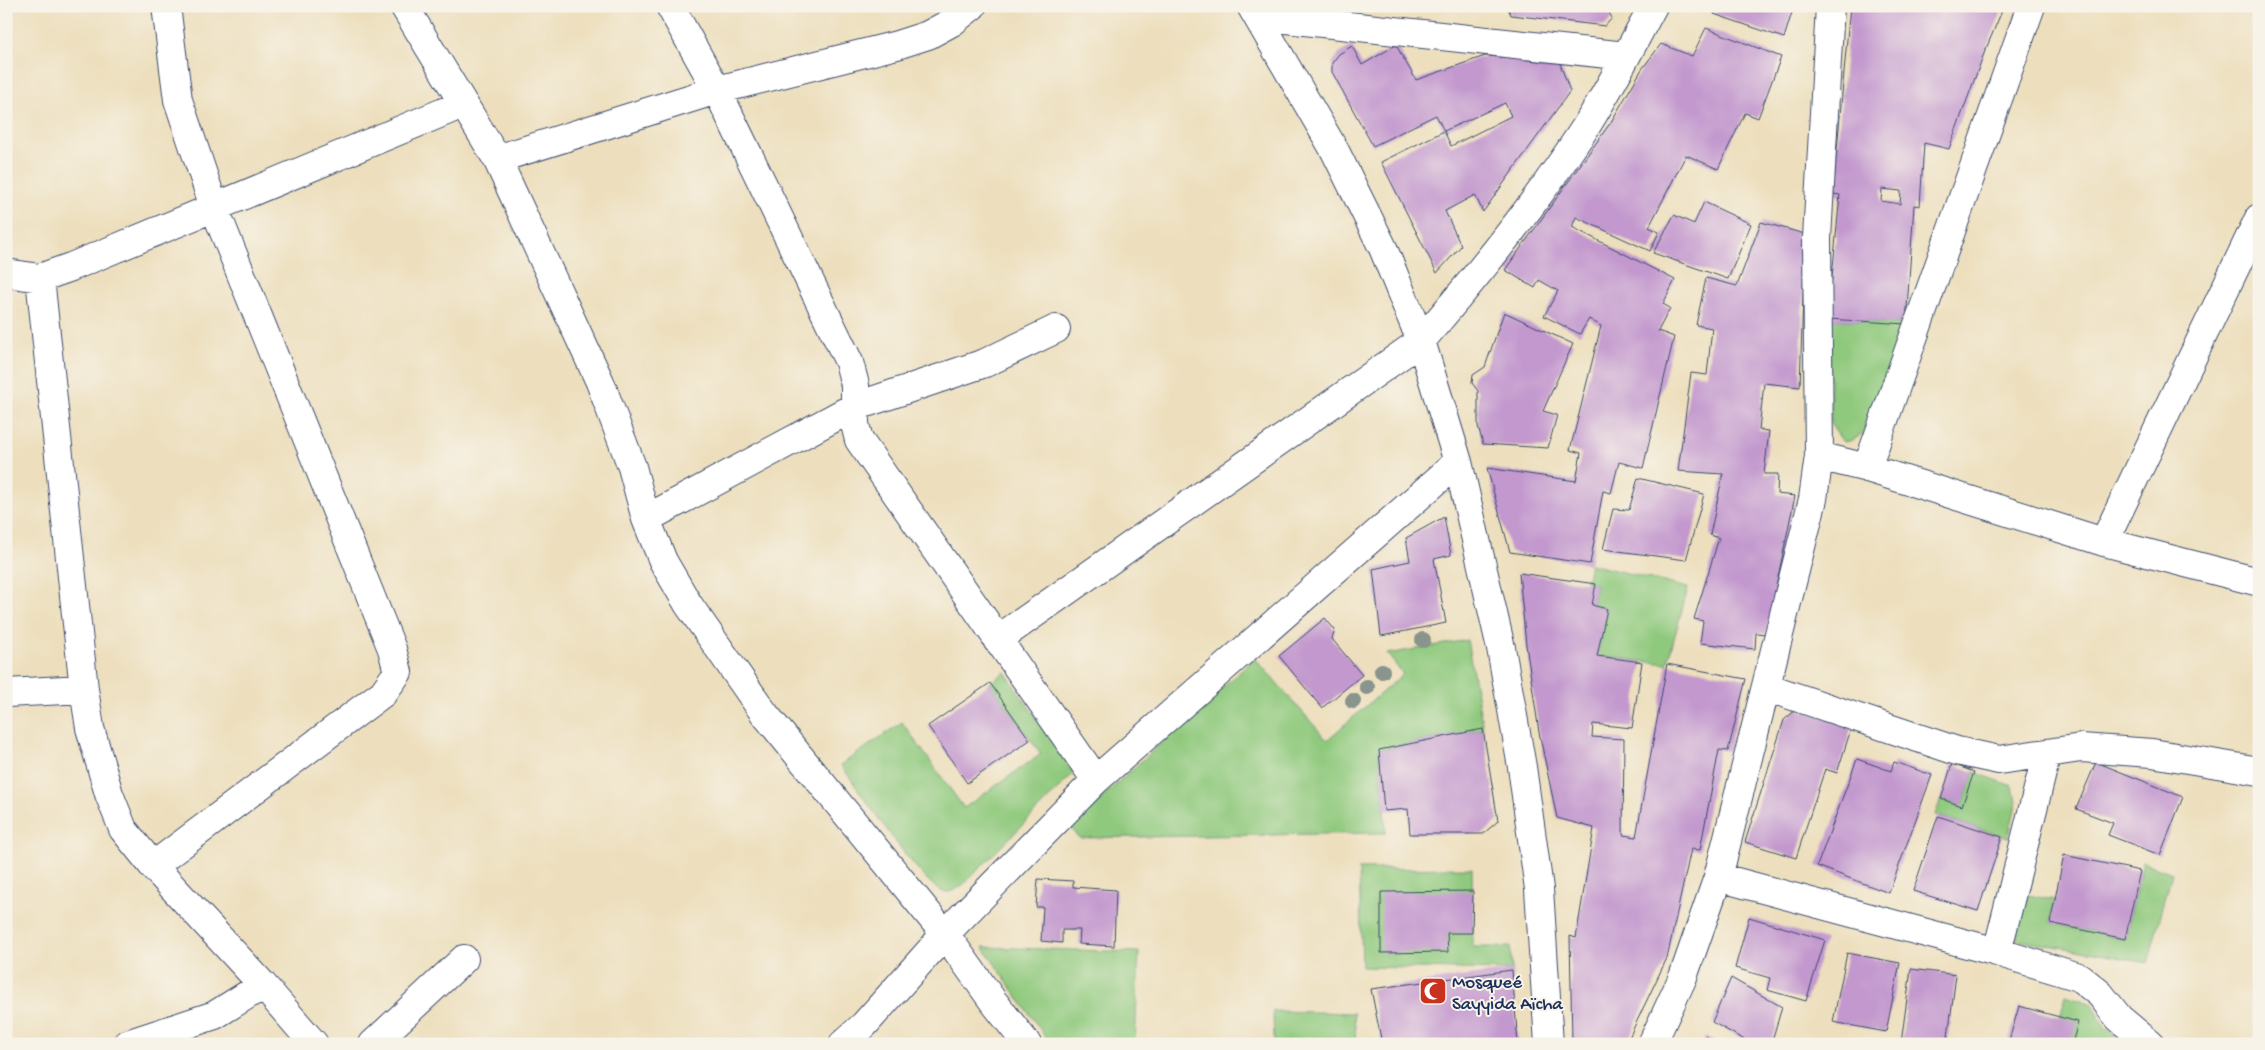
<svg xmlns="http://www.w3.org/2000/svg" width="2265" height="1050" font-family="'Gochi Hand',sans-serif">
<rect width="100%" height="100%" fill="#f7f3e8"/>
<filter id="ink" filterUnits="userSpaceOnUse"><feTurbulence type="fractalNoise" baseFrequency=".02" numOctaves="2"/><feDisplacementMap in="SourceGraphic" scale="10" xChannelSelector="R" yChannelSelector="G"/><feConvolveMatrix kernelMatrix="1 2 1 2 8 2 1 2 1" color-interpolation-filters="sRGB"/></filter>
<filter id="wash" filterUnits="userSpaceOnUse"><feTurbulence type="fractalNoise" baseFrequency=".0096" numOctaves="4" result="noise"/><feDisplacementMap in="SourceGraphic" scale="20" xChannelSelector="R" yChannelSelector="G"/><feGaussianBlur stdDeviation="1.12" result="paint"/><feColorMatrix in="noise" values="0 0 0 0 0 0 0 0 0 0 0 0 0 0 0 0 0 1.4 0 .05"/><feComposite in="paint" operator="in"/></filter>
<g filter="url(#wash)">
<rect width="100%" height="100%" fill="#eddfbd"/>
<!-- green -->
<path fill="#8fc97d" stroke="#557c6e" d="M1828,319L1906,324L1866,428C1860,437 1854,441 1843,442L1831,425Z
M1590,564L1688,588L1667,664L1597,656L1607,609L1592,605L1596,584L1586,583Z
M1467,640L1483,729L1379,750L1386,833L1079,838L1070,826L1255,658L1327,740L1403,674L1387,654Z
M1005,672L1074,773L962,886C956,889 950,893 944,892C924,888 856,786 841,765L902,722L964,808L1041,754L990,683Z
M1974,772L2012,786L2017,801L2008,838L1935,815L1941,799L1962,806Z
M2143,862L2172,873L2148,963L2016,939L2028,895L2055,900L2050,923L2125,939Z
M1472,868L1473,947H1510L1512,970L1362,967L1359,869Z
M983,947L1139,952L1135,1044H1058L1047,1039Z
M2066,995L2093,1004L2105,1028L2127,1044H2072L2060,1017Z
M1273,1011L1354,1013L1356,1044H1274Z"/>
<g id="blocks">
<!-- building -->
<path fill="#c298ce" fill-rule="evenodd" d="M1507,6H1605L1612,18L1605,26L1511,15Z
M1717,6H1794L1784,38L1714,14Z
M1850,6H2004L1983,56L1949,149L1924,143L1920,206L1914,205L1906,324L1828,319L1840,195L1833,194ZM1882,189L1901,191L1900,204L1881,201Z
M1706,28L1781,57L1758,118L1745,113L1718,169L1686,155L1649,227L1659,232L1650,251L1576,217L1572,227L1675,280L1663,304L1670,308L1658,331L1674,337L1643,468L1619,462L1611,493L1603,491L1590,564L1510,552L1487,468L1576,481L1581,453L1570,450L1601,326L1589,319L1580,334L1544,316L1558,291L1539,280L1535,288L1505,270L1611,122L1642,69L1661,44L1692,56Z
M1396,45L1416,80L1485,56L1559,61L1570,91L1483,212L1475,195L1445,211L1461,246L1437,273L1381,162L1444,131L1451,146L1511,116L1505,103L1444,131L1436,115L1373,146L1332,72V63L1339,54L1352,46L1362,65Z
M1704,202L1751,224L1728,279L1653,253L1674,215L1694,224Z
M1761,222L1805,234L1800,387L1764,383L1759,430L1769,431L1764,474H1778L1777,494L1795,496L1766,634L1756,633L1755,649L1700,643L1703,621L1694,619L1719,538L1710,535L1723,474L1678,471L1691,373L1707,375L1712,328L1696,325L1706,278L1737,286Z
M1504,312L1573,344L1543,411L1557,415L1548,448L1483,444L1478,426V391L1472,383L1473,375L1485,367Z
M1638,478L1704,494L1686,560L1603,549L1613,509L1629,510Z
M1444,517L1451,555L1434,559L1446,623L1381,636L1373,569L1410,561L1406,538Z
M1519,573L1596,584L1592,605L1607,609L1597,656L1642,662L1632,728L1593,724L1592,737L1624,739L1623,835L1636,837L1667,664L1746,679L1728,751L1719,750L1700,850L1691,849L1667,958L1626,1044L1572,1042L1570,936L1576,938L1594,828L1557,818L1539,732L1526,645Z
M1325,618L1335,630L1332,639L1362,675L1322,708L1279,656Z
M990,683L1030,740L967,783L928,726Z
M1797,709L1852,726L1837,773L1825,769L1796,858L1745,842L1784,720Z
M1483,729L1498,821L1483,834H1410L1408,809L1384,811L1379,750Z
M1857,759L1891,771L1894,762L1932,775L1889,893L1817,866Z
M2096,762L2183,797L2160,855L2108,835L2113,823L2076,809Z
M1952,764L1974,772L1962,806L1941,799Z
M1938,816L2002,837L1978,911L1913,891Z
M2064,855L2140,871L2125,939L2050,923Z
M1038,879L1073,881V887L1116,890L1114,946L1079,944L1080,930H1062V943L1041,941L1043,907H1036Z
M1473,891L1472,933H1447L1448,952L1381,953V892Z
M1749,917L1825,940L1806,1001L1767,990L1770,978L1735,968Z
M1847,953L1900,963L1886,1032L1833,1022Z
M1911,969L1956,975L1947,1044L1901,1043Z
M1512,970L1518,1044H1382L1371,989Z
M1731,978L1782,1007L1771,1044H1752L1712,1022Z
M2019,1006L2078,1022L2072,1044H2008Z
M1705,1036L1719,1044H1702Z"/>
</g>
</g>
<g filter="url(#ink)">
<use href="#blocks" fill-opacity="0" stroke="#3a496c" stroke-width="1"/>
<g fill="none" stroke-linecap="round" stroke-linejoin="round">
<!-- street casing -->
<g stroke="#3a496c" stroke-width="30">
<path id="street" d="M404,6L497,159L600,382L632,467L646,519L663,561L688,604L764,713L945,934L993,1001L1027,1044
M670,6L717,90L849,362L855,385V424L859,440L1096,780
M1251,6L1335,151L1383,248L1421,341L1458,462L1501,648L1522,767L1539,889L1549,1044
M1257,16L1626,56
M497,159L717,90L897,45L928,35L952,22L972,6
M6,273L40,278L71,267L463,104
M40,278L84,689L90,728L109,794L123,829L153,866L263,985L314,1044
M1819,456L1867,468L2104,542L2259,582
M1867,468L2031,6
M646,519L854,407L985,363L1056,329
M2104,542L2259,218
M997,640L1421,341C1479,274 1534,206 1583,131C1609,91 1630,48 1653,6
M1766,687L1957,751L1999,760L2081,748L2152,753L2259,771
M6,693L84,689
M153,866L383,693L398,672L392,649L214,207L178,100L166,6
M1718,877L1997,952L2079,977L2100,994L2119,1018L2150,1044
M1997,952L2047,753
M127,1044L215,1015L263,985
M373,1044L464,959
M843,1044L864,1025L945,934L1096,780L1458,462
M1652,1044L1683,977L1718,877L1813,499L1819,456L1817,238L1830,6"/>
</g>
<!-- street -->
<use href="#street" stroke="#fff" stroke-width="28"/>
</g>
<!-- trees -->
<g fill="#89948d">
<circle cx="1423" cy="640" r="8"/>
<circle cx="1382" cy="671" r="8"/>
<circle cx="1367" cy="687" r="8"/>
<circle cx="1353" cy="701" r="8"/>
</g>
</g>
<!-- icons -->
<defs>
<g id="mosque-square" transform="scale(1.4375)"><rect x="-9" y="-9" width="18" height="18" rx="4" fill="#c8321e" stroke="#f7f3e8"/><path d="M3.5-4.9A6 6 0 1 0 3.5 4.9A5 5 0 1 1 3.5-4.9Z" fill="#fff"/></g>
</defs>
<g fill-rule="evenodd">
<use href="#mosque-square" x="1433" y="991"/>
</g>
<g text-anchor="middle" stroke-width="4" stroke-linejoin="round" paint-order="stroke">
<!-- poi labels -->
<g font-size="19" fill="#1b2f5e" stroke="#f7f3e8" text-anchor="start">
<text x="1452" y="987">Mosqueé<tspan x="1452" dy="22">Sayyida Aïcha</tspan></text>
</g>
</g>
<!-- margin -->
<rect width="2265" height="1050" fill="none" stroke="#f7f3e8" stroke-width="25"/>
</svg>
